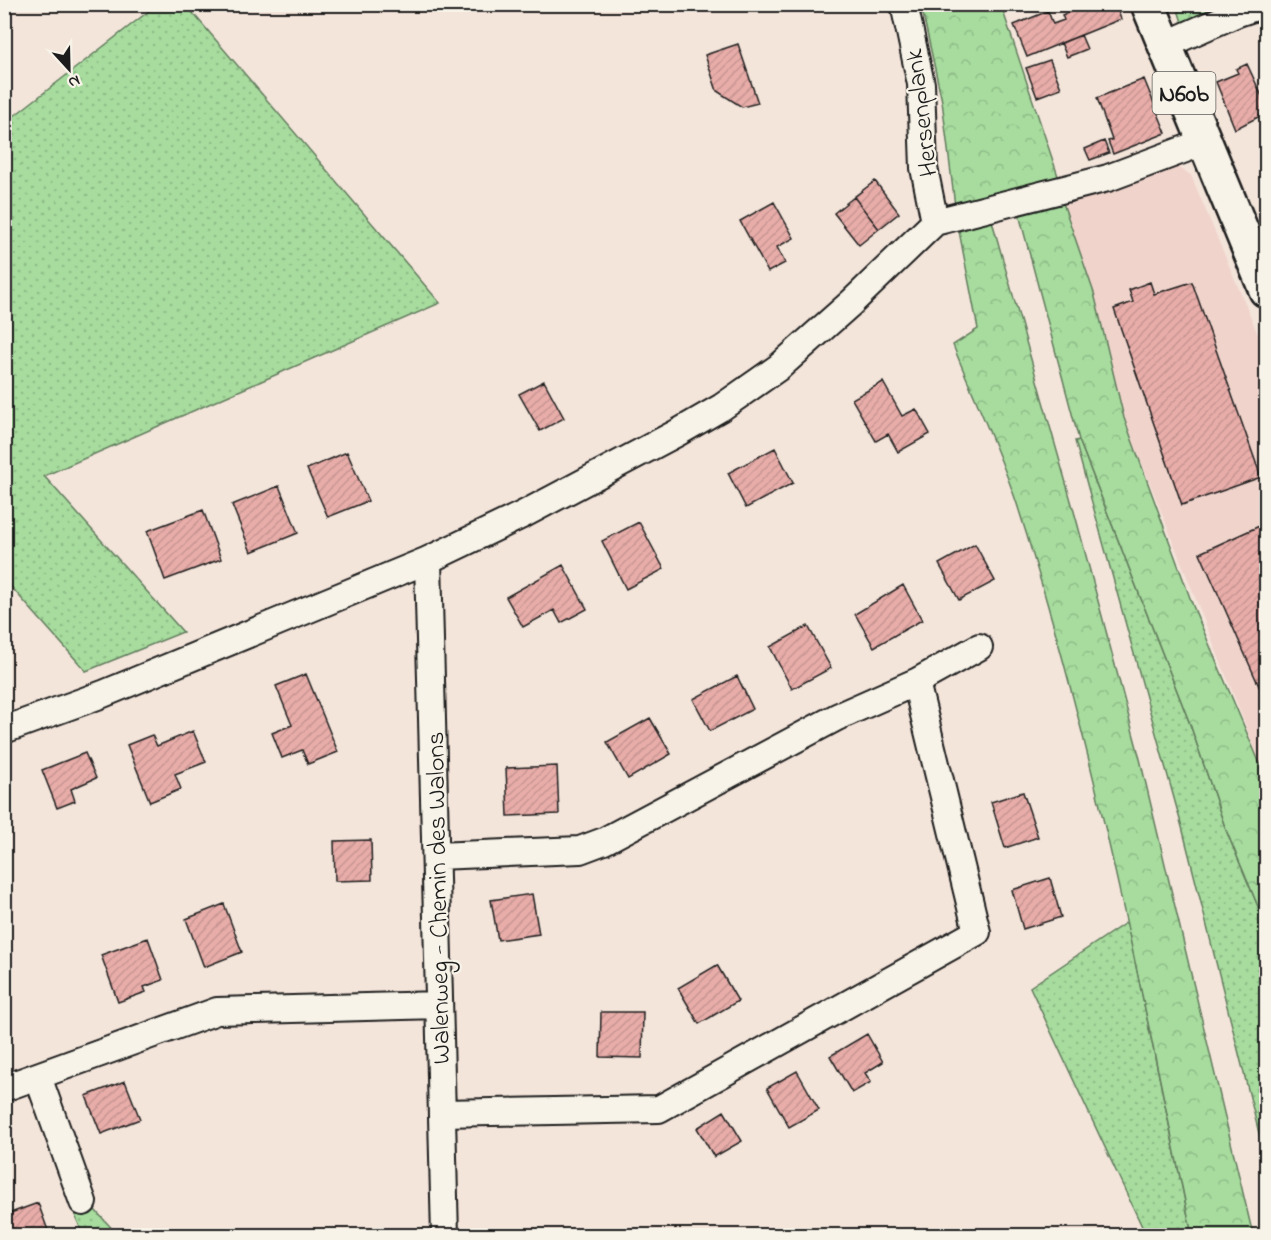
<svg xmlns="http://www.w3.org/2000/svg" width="1271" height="1240" font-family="'Indie Flower',sans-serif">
<defs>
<pattern id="grass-dots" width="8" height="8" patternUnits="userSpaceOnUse" patternTransform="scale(1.5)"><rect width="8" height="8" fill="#a7dc9e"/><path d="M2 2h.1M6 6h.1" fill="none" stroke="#8fbc88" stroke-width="1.8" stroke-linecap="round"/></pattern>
<pattern id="forest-crowns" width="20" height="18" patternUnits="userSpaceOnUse" patternTransform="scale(1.5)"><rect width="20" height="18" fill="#a7dc9e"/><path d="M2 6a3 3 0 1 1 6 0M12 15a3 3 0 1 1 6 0" fill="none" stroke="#8fbc88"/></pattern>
<pattern id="building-hatch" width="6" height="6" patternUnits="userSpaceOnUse" patternTransform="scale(1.5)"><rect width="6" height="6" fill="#e8ada9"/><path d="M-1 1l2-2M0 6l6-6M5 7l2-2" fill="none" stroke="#c69491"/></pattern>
</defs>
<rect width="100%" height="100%" fill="#f4e5db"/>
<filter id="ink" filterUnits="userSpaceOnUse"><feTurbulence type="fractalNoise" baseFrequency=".0167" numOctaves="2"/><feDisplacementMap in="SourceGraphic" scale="12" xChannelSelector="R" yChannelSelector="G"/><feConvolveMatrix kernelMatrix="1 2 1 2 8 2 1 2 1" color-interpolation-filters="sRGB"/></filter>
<g filter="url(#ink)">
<!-- built -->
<path fill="#f0d4cc" d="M1175,165L1191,175L1266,353V777L1124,418L1094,293L1063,203Z"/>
<!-- grass -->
<path fill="url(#grass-dots)" stroke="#627c5d" stroke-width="1.5" d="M158,4L186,5L440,303L44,476L183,632L86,671L5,580V123Z
M1176,4L1233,5L1182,22Z
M1079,440L1190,724L1226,830L1260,911L1266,917V1161L1182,827L1075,441Z
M1127,922L1192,1235H1146L1030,987Z
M95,1210L118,1235H83L75,1215Z"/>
<!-- forest -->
<path fill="url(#forest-crowns)" stroke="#627c5d" stroke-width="1.5" d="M921,5H1001L1059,179L955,206L942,101Z
M1063,203L1094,293L1124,418L1193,606L1266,778V917L1260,911L1226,830L1190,724L1079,440L1019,214Z
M992,221L1077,522L1140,759L1253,1235H1192C1141,990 1094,743 1017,504C999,450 974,398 953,345L978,329L959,231Z"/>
<!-- building -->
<path fill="url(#building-hatch)" stroke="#1c1c1c" stroke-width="1.5" d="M1088,4H1115L1121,19L1027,57L1014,25L1048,11L1053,24L1064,20L1062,15Z
M1081,35L1087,49L1067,57L1061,43Z
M738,44L758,103L742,107L717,91L705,55Z
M1050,60L1061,88L1037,97L1026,68Z
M1247,64L1266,105V113L1235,129L1216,82L1238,73L1236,69Z
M1144,79L1166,133L1113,154L1108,141L1112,140L1097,98Z
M1104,141L1109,153L1090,160L1085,149Z
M875,181L899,213L879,229L854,197Z
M854,197L879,229L859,245L834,213Z
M774,202L794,238L777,247L785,263L768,272L740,221Z
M1150,282L1154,294L1192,282L1261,477L1182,505L1114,309L1133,302L1129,290Z
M544,381L564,418L540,431L519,394Z
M883,382L902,416L916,409L930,434L898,452L888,434L876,441L852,399Z
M775,448L793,483L746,508L728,473Z
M347,452L368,501L328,517L307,469Z
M279,486L298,533L251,552L232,505Z
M203,510L221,559L165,580L147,531Z
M639,522L664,569L626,589L602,541Z
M1266,523V702L1200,553Z
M975,544L995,581L959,600L939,564Z
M563,565L587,609L561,623L554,610L523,627L506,597Z
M903,585L922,620L874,647L855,614Z
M808,626L831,668L792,689L770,647Z
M306,674L338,752L308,764L302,750L282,758L272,733L292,725L276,686Z
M737,676L753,709L710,731L693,699Z
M650,718L671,754L628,779L607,742Z
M193,731L206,762L175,774L181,789L150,802L127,745L152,735L157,746Z
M85,753L96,778L71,789L75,801L57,808L42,770Z
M557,766L559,814L508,816L506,768Z
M1023,792L1038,837L1005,848L991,802Z
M371,840L372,880L335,881L334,841Z
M1050,878L1061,917L1023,929L1012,890Z
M532,894L539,934L498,940L491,900Z
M224,904L242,952L204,967L186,919Z
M148,938L163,980L144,987L146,992L118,1002L101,955Z
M717,965L738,1001L699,1024L678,988Z
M601,1012H643L642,1058L600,1057Z
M867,1034L883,1062L865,1073L871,1082L852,1093L830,1056Z
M797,1071L819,1110L789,1127L767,1088Z
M125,1081L140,1119L101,1134L86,1096Z
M724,1111L742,1141L714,1157L697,1128Z
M38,1203L50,1236H12L5,1215Z"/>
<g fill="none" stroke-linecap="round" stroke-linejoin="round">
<!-- street casing -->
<g stroke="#1c1c1c" stroke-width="30">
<path id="street" d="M904,4L921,84L924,168L935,222
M1165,45L1235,14L1265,4
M428,560L445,1236
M4,730L103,694L428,560L524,514L677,433L722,407L779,367L851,303L935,222L1108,178L1204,142
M436,856L580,850L604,841L837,717L916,682
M38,1077L83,1202
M4,1088L217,1011L439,1005
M442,1113L659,1109L977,932L916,682L979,647"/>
</g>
<!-- primary casing -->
<g stroke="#1c1c1c" stroke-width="38">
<path id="primary" d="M1148,4L1266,290"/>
</g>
<!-- street -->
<use href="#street" stroke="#f7f3e8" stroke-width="26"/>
<!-- primary -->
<use href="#primary" stroke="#f7f3e8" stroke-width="33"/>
</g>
</g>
<g text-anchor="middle" stroke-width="4.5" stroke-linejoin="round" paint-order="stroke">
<!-- shield labels -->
<rect fill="#f7f3e8" stroke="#5e5c59" stroke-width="1.5" x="1152.5" y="72" width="63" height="42" rx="4.5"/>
<g font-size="24" font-weight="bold" fill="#1c1c1c">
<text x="1184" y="101">N60b</text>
</g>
<!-- street labels -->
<g font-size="26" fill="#1c1c1c" stroke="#f7f3e8">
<text transform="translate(920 113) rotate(-97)" y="9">Hersenplank</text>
<text transform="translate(437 898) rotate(-91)" y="9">Walenweg - Chemin des Walons</text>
</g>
</g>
<!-- margin -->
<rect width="1271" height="1240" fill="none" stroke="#f7f3e8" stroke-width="24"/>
<rect x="12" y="12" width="1247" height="1216" fill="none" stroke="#1c1c1c" stroke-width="2" filter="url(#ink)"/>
<!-- north arrow -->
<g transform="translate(69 69) rotate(158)" stroke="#f7f3e8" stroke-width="4.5" paint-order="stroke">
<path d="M0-4.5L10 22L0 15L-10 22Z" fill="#1c1c1c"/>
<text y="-9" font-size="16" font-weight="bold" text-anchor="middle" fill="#1c1c1c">N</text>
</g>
</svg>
